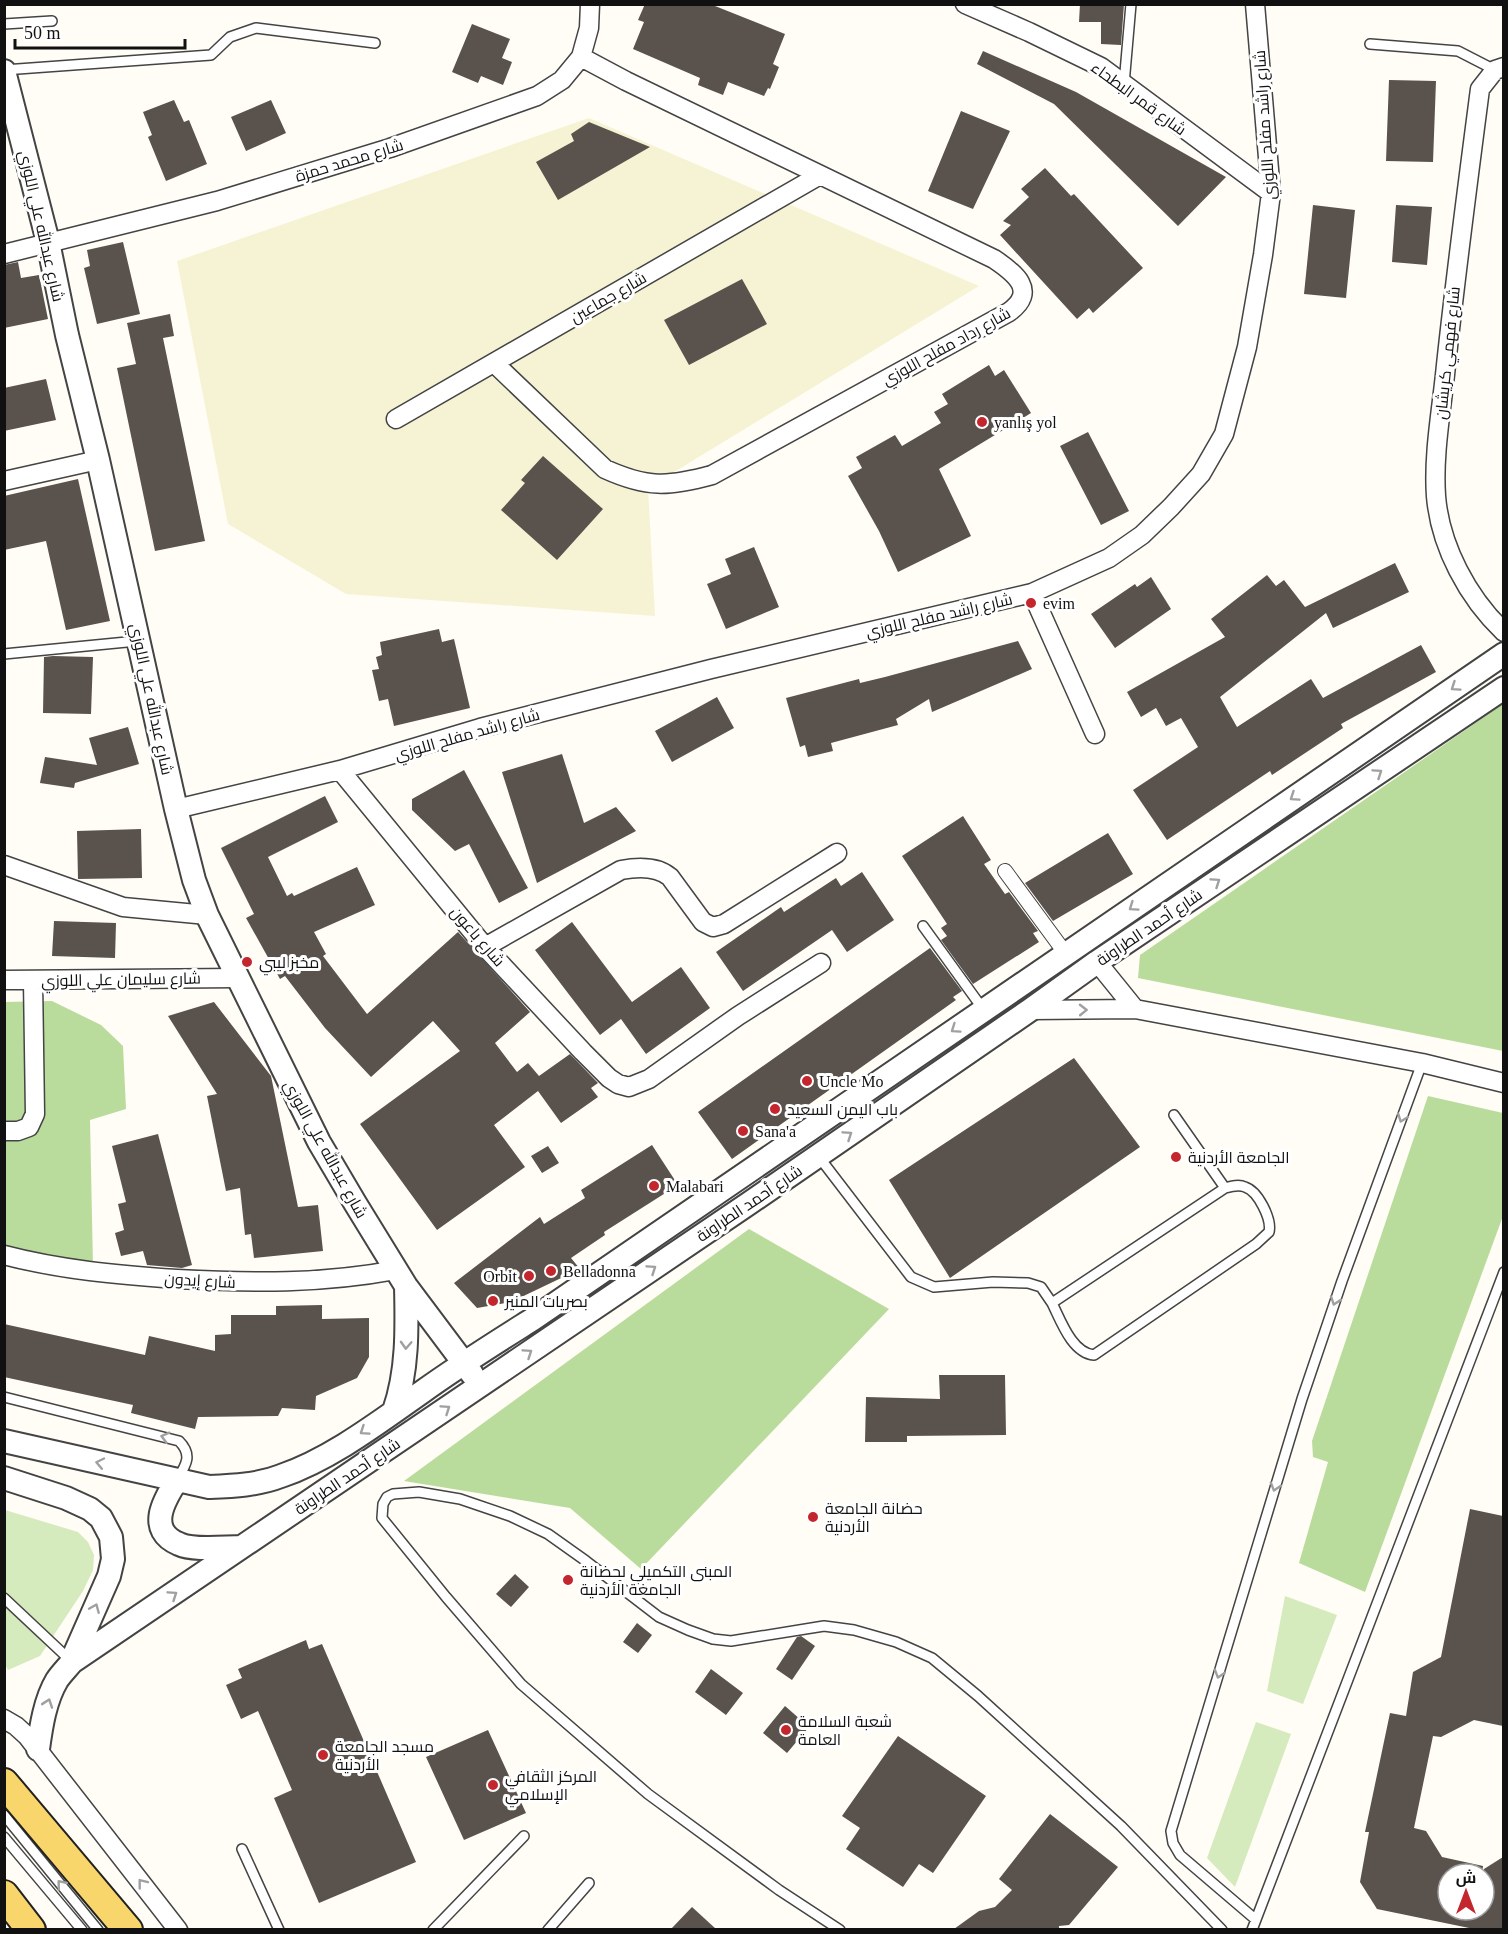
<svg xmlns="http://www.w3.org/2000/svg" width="1508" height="1934" font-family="'Times New Roman',Cairo,serif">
<rect width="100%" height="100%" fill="#fffdf5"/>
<!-- farmland -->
<path fill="#f6f3d4" d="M589,118L979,286L648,488L655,616L346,594L228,524L177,261Z"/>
<!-- green -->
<path fill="#d5ebbd" d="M5,1510L78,1532L88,1542L94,1555L93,1570L83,1591L40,1656L8,1670L5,1665Z
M1285,1596L1337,1615L1303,1704L1267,1691Z
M1256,1722L1291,1734L1235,1887L1207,1858Z"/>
<!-- forest -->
<path fill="#b9dc9c" d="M1503,704V1051L1138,978L1140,955Z
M52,1001L101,1025L123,1046L126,1109L90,1120L93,1267L5,1251L4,1002Z
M1428,1096L1503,1113V1216L1365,1592L1299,1563L1328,1462L1313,1457L1312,1441Z
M749,1229L889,1309L641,1569L570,1508L404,1481Z"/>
<!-- building -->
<path fill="#5a524d" d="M645,4H710L785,34L773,64L779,67L770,89L768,88L764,96L728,82L723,95L698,85L700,78L633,49L644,22L638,20Z
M1080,4H1124L1121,45L1101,44V22H1079Z
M472,24L510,39L502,58L512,62L503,85L481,76L478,83L452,72Z
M983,51L1076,92L1226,177L1178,226L1054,104L977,64Z
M1389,80L1436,81L1433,162L1386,161Z
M174,100L184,122L189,120L207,164L166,181L148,137L152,135L143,112Z
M271,100L286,133L246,151L231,117Z
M961,111L1010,131L973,209L928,191Z
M589,122L650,147L558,200L536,162L574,141L571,134Z
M1045,168L1071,196L1074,194L1143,268L1093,313L1089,308L1077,319L1000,235L1011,225L1003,221L1029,197L1021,189Z
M1313,205L1355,210L1346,298L1304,294Z
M1396,205L1432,207L1427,265L1392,262Z
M123,242L140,314L97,324L84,268L90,266L87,250Z
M18,262L21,278L39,275L48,319L4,328V265Z
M742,279L767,324L689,365L664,320Z
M170,314L174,336L163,338L205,541L155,551L117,368L136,364L127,323Z
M989,365L995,376L1004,370L1031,413L939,469L971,536L898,572L879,531L848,476L862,468L856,457L895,435L902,446L941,423L934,412L948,404L942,394Z
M46,379L56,420L4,431V388Z
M1088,432L1129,511L1101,525L1060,446Z
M543,456L603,509L557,560L501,510L525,483L521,480Z
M78,479L110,621L66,630L46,541L4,550V496Z
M754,547L779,607L726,629L707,584L731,574L725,559Z
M1395,563L1409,592L1333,628L1326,613L1220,697L1237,727L1311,679L1323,698L1421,645L1436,672L1341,724L1343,728L1272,775L1270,771L1167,840L1133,790L1198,747L1181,718L1166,726L1156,708L1141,717L1127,692L1225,637L1211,619L1267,575L1276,586L1284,580L1305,607Z
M1151,577L1171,609L1115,648L1091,614L1135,584L1137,587Z
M439,629L442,642L454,639L470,708L394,726L388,699L379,701L372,670L379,669L376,657L382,655L380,642Z
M1018,641L1032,669L932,712L929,699L896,719L898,725L831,743L833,751L808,757L805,745L800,747L786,698L859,679L860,683L885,677Z
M53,656L93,657L91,714L43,713L44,657Z
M717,697L734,728L672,762L655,731Z
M128,727L139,764L75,783L74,788L40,783L45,757L97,765L89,738Z
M562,754L584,823L616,807L636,831L537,883L502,772Z
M464,770L528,888L499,903L469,844L455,851L412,810V799Z
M325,796L338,822L268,857L287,896L292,893L294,896L357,867L375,905L314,932L326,954L323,956L367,1014L458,932L530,1012L495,1043L517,1072L528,1063L539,1076L570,1054L598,1083L591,1088L598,1097L561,1123L538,1091L494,1125L525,1167L437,1230L360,1124L460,1051L433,1021L371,1077L325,1028L285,976L280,979L246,918L254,914L221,848Z
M963,816L991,860L984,864L1005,894L1009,892L1038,931L1033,933L1039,942L973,984L941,940L947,936L941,928L947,924L902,856Z
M141,829L142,878L78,879L77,831Z
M1108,833L1133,874L1053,921L1025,883Z
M862,872L894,920L847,952L832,930L743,991L716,952L781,907L784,912L836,878L841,886Z
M54,921L116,923L115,958L52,956Z
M572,922L632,1002L681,967L710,1008L646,1054L621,1019L600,1035L535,950Z
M930,948L962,991L953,997L956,1000L732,1159L698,1112Z
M214,1002L271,1076L298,1207L318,1205L323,1251L254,1258L251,1234L245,1235L240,1188L226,1191L207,1096L217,1094L168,1016Z
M1074,1058L1140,1147L950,1278L889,1180Z
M158,1134L192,1265L182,1268L147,1265L143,1251L121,1256L115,1233L124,1230L118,1204L126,1202L112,1146Z
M652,1145L678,1185L604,1232L605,1235L571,1258L580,1269L511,1302L477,1308L454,1283L540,1217L544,1224L585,1198L581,1190Z
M548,1146L559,1163L542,1173L531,1156Z
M322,1305V1319L369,1318V1357L357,1378L316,1396L315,1410L282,1408L278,1416L198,1417L195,1429L131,1413L133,1405L4,1377V1324L145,1355L149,1336L215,1351V1335L231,1334V1315H276V1306Z
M939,1375H1005L1006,1435L907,1436V1442H865L866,1397L940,1399Z
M1470,1509L1503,1516V1726L1474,1720L1441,1737L1433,1736L1414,1828L1426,1831L1442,1857L1483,1866L1482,1874H1448V1910H1484V1869L1503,1857V1929H1474L1377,1909L1360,1882L1369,1832H1365L1390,1713L1406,1716L1413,1672L1441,1657Z
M515,1574L529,1587L511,1607L496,1594Z
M637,1623L652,1635L638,1653L623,1642Z
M801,1636L815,1646L792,1680L776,1669L797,1637Z
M306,1640L309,1649L322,1644L416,1862L319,1903L274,1798L292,1790L258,1711L241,1719L226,1685L242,1678L238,1669Z
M711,1669L743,1693L726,1715L695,1692Z
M785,1706L809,1727L787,1753L763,1733Z
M488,1730L526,1813L464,1840L426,1757Z
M898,1736L986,1796L933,1873L919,1864L903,1887L846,1849L860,1828L842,1816Z
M1050,1814L1118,1867L1069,1925L1059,1926V1929H954L979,1911L995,1907L1012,1890L999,1879Z
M692,1907L716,1929H671Z"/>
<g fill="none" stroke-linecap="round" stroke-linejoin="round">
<!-- service casing -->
<g stroke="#444" stroke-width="12">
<path id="service" d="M4,24L52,21
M1370,44L1458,51L1495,70
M4,70L211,55L230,37L256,28L375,43
M1124,84L1131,4
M4,654L137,641
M923,926L983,1009
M1174,1115L1225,1188
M819,1157L911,1277L934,1287L993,1282L1028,1283L1041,1287L1052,1303L1225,1188C1232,1186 1239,1184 1245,1187C1258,1191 1272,1219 1269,1232L1256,1244L1094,1355C1072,1353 1061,1321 1052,1303
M4,1397L179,1441C193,1455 186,1465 177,1480
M4,1598L70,1660
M4,1815L98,1930
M4,1837L82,1930
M242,1849L279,1930
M1255,1919L1180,1855L1173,1843L1171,1831L1302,1399L1342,1281L1422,1063
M433,1930L524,1836
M548,1930L589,1883
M840,1930L779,1890L648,1794L521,1684L446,1597L382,1518L383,1504L387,1497L393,1494L419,1492L460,1499L510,1516L548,1534L586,1561L659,1617L688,1630L713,1639L731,1641L824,1626L854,1630L896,1642L932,1658L978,1696L1121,1826L1222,1930
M1252,1930L1504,1272"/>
</g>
<!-- pedestrian casing -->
<g stroke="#444" stroke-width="16">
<path id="pedestrian" d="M1005,871L1066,954"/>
</g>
<!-- minor casing -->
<g stroke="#444" stroke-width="21">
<path id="minor" d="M965,4L1029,32L1101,67L1271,193
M1504,67L1495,70L1480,89C1468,181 1456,272 1446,365C1442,408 1433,453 1436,496C1440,546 1468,598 1504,632
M4,254L217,201L390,148L537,96L562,80L581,57L589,28L590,4
M494,363L605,469C647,488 668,487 712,475L1009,312C1038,291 1015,273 994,259L626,81L581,57
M396,419L820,175
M4,481L98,460
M1032,593L1095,734
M340,770L485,947L583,1052L609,1078L618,1084L629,1087L649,1079L738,1016L821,963
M176,809L340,770L480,728L711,669L1032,593L1109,558L1142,535L1171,507L1201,474L1224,434L1247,347L1263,255L1271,193L1255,4
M4,865L123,907L207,915
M485,947L621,870C637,867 657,866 670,877L703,922L713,927L724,924L837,853
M1097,962L1135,1009
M4,980L237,978
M1030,1010L1135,1009L1422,1063L1504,1083
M4,1131H18L29,1127L35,1114L33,980
M4,1255C61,1270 119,1275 177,1279C253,1283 321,1284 396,1270
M4,1719L16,1726L27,1736L178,1930"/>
</g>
<!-- tertiary casing -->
<g stroke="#444" stroke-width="26">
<path id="tertiary" d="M4,71L48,242L67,335L98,460L176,809L194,880L207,915L319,1142L355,1203L406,1286L472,1374
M394,1411C408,1371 407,1328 406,1286
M4,1441L209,1487C233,1486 258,1485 281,1476C331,1459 379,1422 422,1392C458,1366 495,1343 533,1319L1504,654
M4,1478L66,1498L90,1509L101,1518L111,1537L113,1559L109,1576L72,1660
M177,1480C164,1500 146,1530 179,1544C193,1551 224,1547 241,1547
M38,1749C41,1727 45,1700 57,1680C61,1674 67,1668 72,1662L748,1204L1030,1010L1097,962L1504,688"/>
</g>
<!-- primary casing -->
<g stroke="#222" stroke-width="32">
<path id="primary" d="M4,1783L128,1930
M4,1895L31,1930"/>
</g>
<!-- service -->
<use href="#service" stroke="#fff" stroke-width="9"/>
<!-- pedestrian -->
<use href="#pedestrian" stroke="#fff" stroke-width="14"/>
<!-- minor -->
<use href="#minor" stroke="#fff" stroke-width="18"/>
<!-- tertiary -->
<use href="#tertiary" stroke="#fff" stroke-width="22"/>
<!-- primary -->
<use href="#primary" stroke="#f9d66b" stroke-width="28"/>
</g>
<!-- one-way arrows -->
<defs><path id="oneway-chevron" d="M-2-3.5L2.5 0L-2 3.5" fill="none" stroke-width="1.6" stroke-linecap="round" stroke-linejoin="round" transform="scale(1.5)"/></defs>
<g stroke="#a0a0a0">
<use href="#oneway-chevron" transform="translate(1455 687) rotate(146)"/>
<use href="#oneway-chevron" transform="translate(1378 773) rotate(-34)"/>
<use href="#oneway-chevron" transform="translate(1294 797) rotate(146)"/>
<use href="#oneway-chevron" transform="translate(1216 882) rotate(-34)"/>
<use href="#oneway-chevron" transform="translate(1133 907) rotate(145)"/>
<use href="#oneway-chevron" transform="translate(1083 1010) rotate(-1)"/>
<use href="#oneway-chevron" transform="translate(955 1029) rotate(145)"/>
<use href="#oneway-chevron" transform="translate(1402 1118) rotate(110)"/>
<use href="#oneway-chevron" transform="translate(848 1135) rotate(-34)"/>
<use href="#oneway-chevron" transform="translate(652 1269) rotate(-34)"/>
<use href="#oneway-chevron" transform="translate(1335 1301) rotate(109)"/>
<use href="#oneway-chevron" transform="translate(406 1345) rotate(93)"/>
<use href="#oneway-chevron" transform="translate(528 1353) rotate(-34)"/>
<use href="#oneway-chevron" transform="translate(446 1409) rotate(-34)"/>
<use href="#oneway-chevron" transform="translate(364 1431) rotate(146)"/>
<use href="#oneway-chevron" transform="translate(165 1437) rotate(-165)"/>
<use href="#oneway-chevron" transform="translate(100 1463) rotate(-168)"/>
<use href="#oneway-chevron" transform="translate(1275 1487) rotate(107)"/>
<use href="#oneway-chevron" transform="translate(173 1595) rotate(-34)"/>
<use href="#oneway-chevron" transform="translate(95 1608) rotate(-67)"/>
<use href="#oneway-chevron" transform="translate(1219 1674) rotate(107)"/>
<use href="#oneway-chevron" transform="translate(48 1703) rotate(-71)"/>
<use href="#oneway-chevron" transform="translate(142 1883) rotate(-128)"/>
<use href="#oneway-chevron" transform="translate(61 1884) rotate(-129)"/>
</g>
<!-- markers -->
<g fill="#c4262e" stroke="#fff" stroke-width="2">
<circle cx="982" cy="422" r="6"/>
<circle cx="1031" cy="603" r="6"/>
<circle cx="247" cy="962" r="6"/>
<circle cx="807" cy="1081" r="6"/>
<circle cx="775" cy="1109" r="6"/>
<circle cx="743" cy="1131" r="6"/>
<circle cx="1176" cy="1157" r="6"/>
<circle cx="654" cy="1186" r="6"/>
<circle cx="551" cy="1271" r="6"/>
<circle cx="529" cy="1276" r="6"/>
<circle cx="493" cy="1301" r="6"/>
<circle cx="813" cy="1517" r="6"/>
<circle cx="568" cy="1580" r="6"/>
<circle cx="786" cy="1730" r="6"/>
<circle cx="323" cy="1755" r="6"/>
<circle cx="493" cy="1785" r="6"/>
</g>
<g text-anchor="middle" stroke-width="6" stroke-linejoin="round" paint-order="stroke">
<!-- street labels -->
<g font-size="16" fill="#111" stroke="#fff">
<text transform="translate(1139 98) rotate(36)" y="6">شارع قمر البطحاء</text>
<text transform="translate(1264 125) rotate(-94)" y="6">شارع راشد مفلح اللوزي</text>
<text transform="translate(349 160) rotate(-17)" y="6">شارع محمد حمزة</text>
<text transform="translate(42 226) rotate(77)" y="6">شارع عبدالله علي اللوزي</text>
<text transform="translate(608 297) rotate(-30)" y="6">شارع جماعين</text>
<text transform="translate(946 346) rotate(-29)" y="6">شارع رداد مفلح اللوزي</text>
<text transform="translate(1447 353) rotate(-84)" y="6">شارع فهمي كريشان</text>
<text transform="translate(939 615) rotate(-13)" y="6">شارع راشد مفلح اللوزي</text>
<text transform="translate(152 699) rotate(78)" y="6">شارع عبدالله علي اللوزي</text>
<text transform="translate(467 734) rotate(-16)" y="6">شارع راشد مفلح اللوزي</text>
<text transform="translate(1149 927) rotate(-34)" y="6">شارع أحمد الطراونة</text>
<text transform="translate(478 936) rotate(49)" y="6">شارع باعون</text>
<text transform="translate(121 979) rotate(-1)" y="6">شارع سليمان علي اللوزي</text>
<text transform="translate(326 1149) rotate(61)" y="6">شارع عبدالله علي اللوزي</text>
<text transform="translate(749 1203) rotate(-34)" y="6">شارع أحمد الطراونة</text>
<text transform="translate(200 1280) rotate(3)" y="6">شارع إيدون</text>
<text transform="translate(347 1476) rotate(-34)" y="6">شارع أحمد الطراونة</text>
</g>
<!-- poi labels -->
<g font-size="16" fill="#111" stroke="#fff" text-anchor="start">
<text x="994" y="428">yanlış yol</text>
<text x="1043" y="609">evim</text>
<text x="259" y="968">مخبز ليبي</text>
<text x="819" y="1087">Uncle Mo</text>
<text x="787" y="1115">باب اليمن السعيد</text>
<text x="755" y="1137">Sana'a</text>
<text x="1188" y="1163">الجامعة الأردنية</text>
<text x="666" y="1192">Malabari</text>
<text x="563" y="1277">Belladonna</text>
<text x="517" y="1282" text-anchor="end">Orbit</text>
<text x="505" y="1307">بصريات المنير</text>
<text x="825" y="1514">حضانة الجامعة<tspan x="825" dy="18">الأردنية</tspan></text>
<text x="580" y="1577">المبنى التكميلي لحضانة<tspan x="580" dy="18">الجامغة الأردنية</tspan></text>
<text x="798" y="1727">شعبة السلامة<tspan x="798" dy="18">العامة</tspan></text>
<text x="335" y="1752">مسجد الجامعة<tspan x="335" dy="18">الأردنية</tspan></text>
<text x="505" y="1782">المركز الثقافي<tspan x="505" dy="18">الإسلامي</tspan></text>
</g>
</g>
<!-- border -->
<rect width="1508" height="1934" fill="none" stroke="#111111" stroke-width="12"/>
<!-- north arrow -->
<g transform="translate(1466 1892)"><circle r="28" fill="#ffffff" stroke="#a0a0a0" stroke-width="1.5"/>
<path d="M0-4.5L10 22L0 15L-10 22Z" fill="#c4262e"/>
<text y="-9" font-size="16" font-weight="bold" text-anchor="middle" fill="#111111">ش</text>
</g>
<!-- scale -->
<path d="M15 39v9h170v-9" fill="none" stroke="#111111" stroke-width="3"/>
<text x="24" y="39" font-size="18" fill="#111111" stroke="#ffffff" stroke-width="4.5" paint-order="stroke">50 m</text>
</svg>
